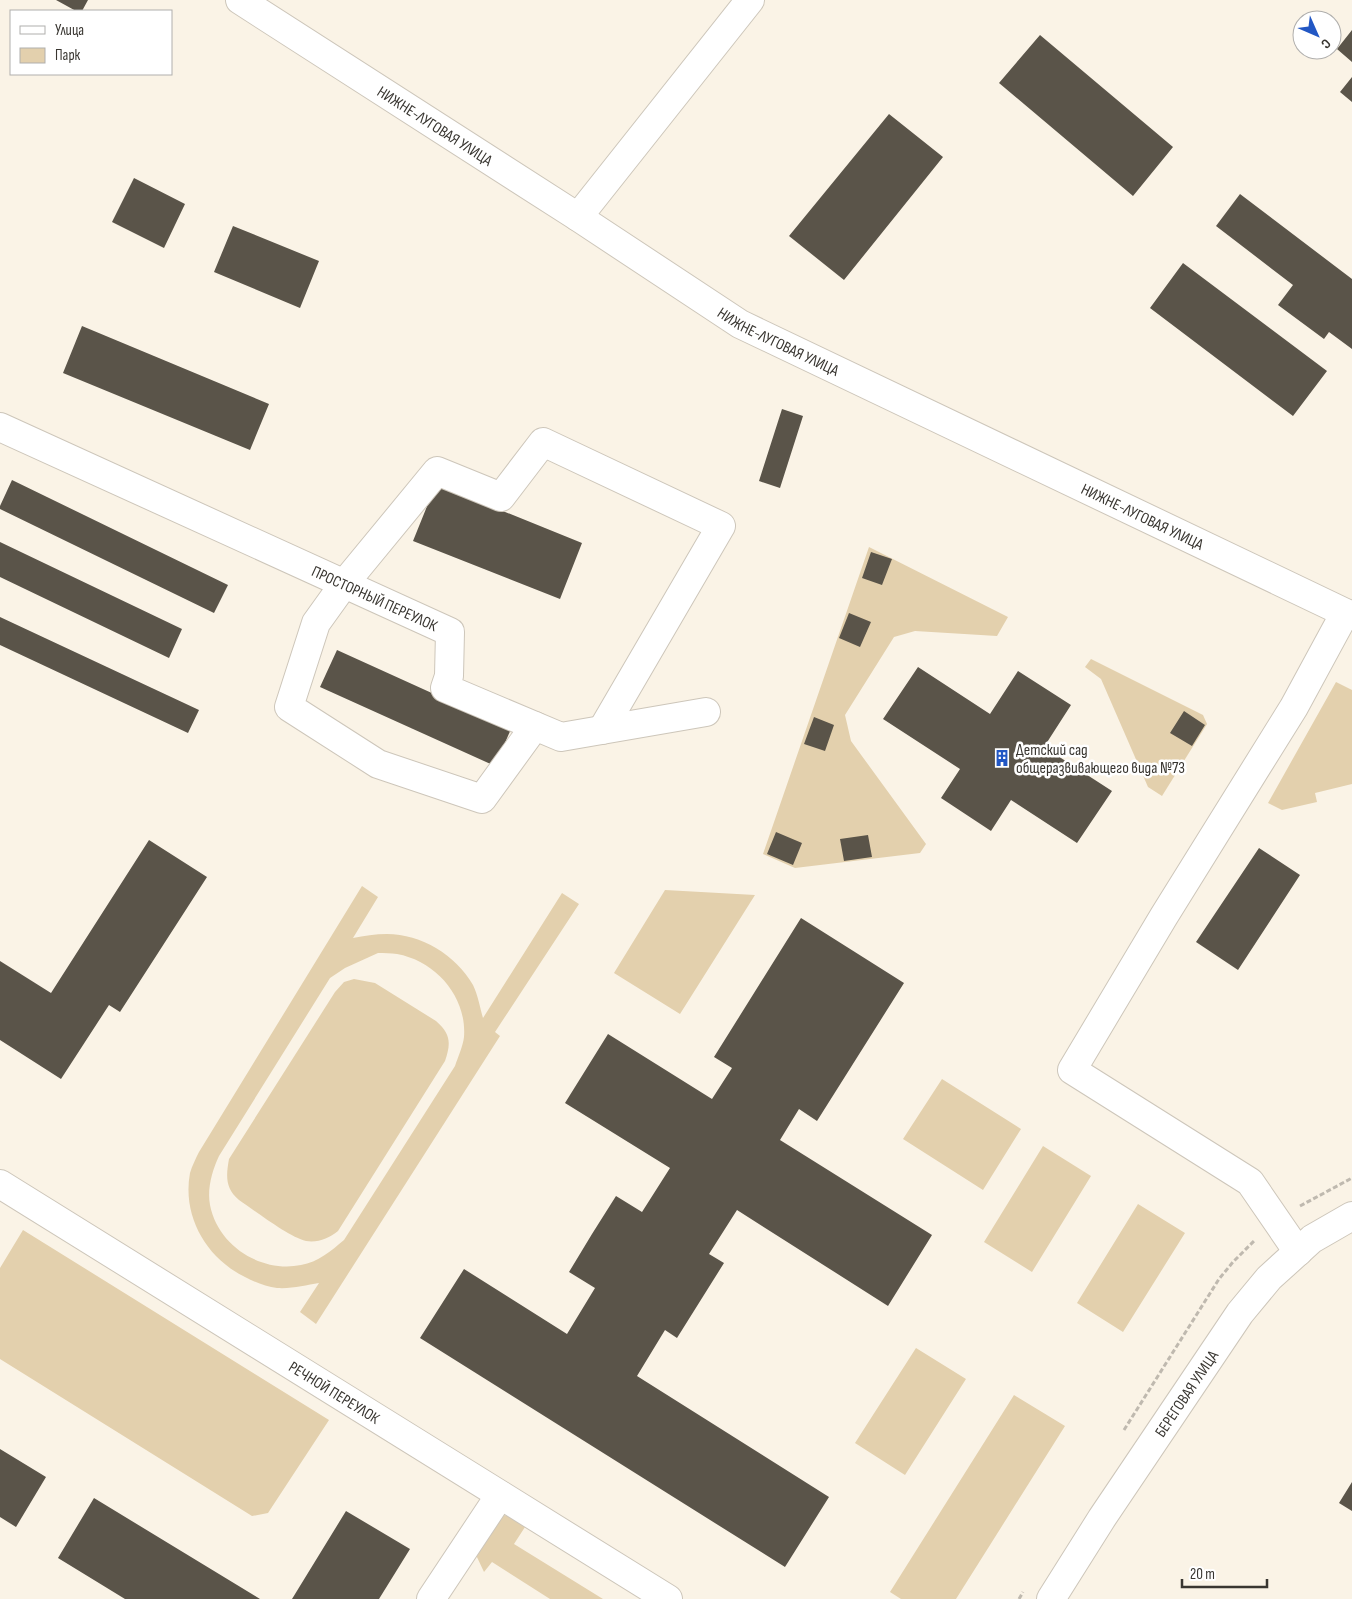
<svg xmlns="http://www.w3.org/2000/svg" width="1352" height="1599" font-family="'Sofia Sans Condensed',sans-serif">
<rect width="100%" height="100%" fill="#faf3e6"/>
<!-- green -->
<path fill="#e3d0ad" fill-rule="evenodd" d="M869,547L1008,617L997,636L915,631L894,637L845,715L851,741L926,844L920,853L795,868L763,854Z
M1091,659L1203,715L1207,724L1162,796L1148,787L1101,679L1085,667Z
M1336,682L1352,690V784L1315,793L1317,802L1282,810L1268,803Z
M362,886L378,897L353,938C364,936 375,934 387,934C421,934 456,955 473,985C478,995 480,1008 483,1018L562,893L579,904L495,1032L500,1036L316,1324L300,1312L319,1283C306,1285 292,1289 277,1288C266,1287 255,1282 245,1277C206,1258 182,1216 190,1173C192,1166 196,1158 199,1152ZM378,953C384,953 391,953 397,954C436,961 467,997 464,1037C463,1046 458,1057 455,1066L344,1240C331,1251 318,1262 301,1265C261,1273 218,1246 210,1205C207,1189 212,1171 219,1156L330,978L345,968Z
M665,890L755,895L680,1014L614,973Z
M354,979L375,983L436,1021C451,1034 451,1043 445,1061L338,1231C329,1238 318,1243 306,1241C289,1237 254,1210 239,1200C225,1188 226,1176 229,1159L335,992L344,982Z
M942,1079L1021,1129L983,1190L903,1139Z
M1043,1146L1091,1176L1032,1272L984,1242Z
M1138,1204L1185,1233L1123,1332L1077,1303Z
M23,1230L329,1420L268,1513L252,1516L0,1359V1268Z
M916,1348L966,1379L905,1475L855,1443Z
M1014,1395L1065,1426L956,1599H901L890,1592Z
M500,1514L514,1518L525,1527L514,1544L603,1599H550L492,1562L484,1572L476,1555Z"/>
<!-- building -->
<path fill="#5a5449" d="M56,0H88L82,11H76Z
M1352,30V62L1337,49Z
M1040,35L1173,147L1133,196L999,83Z
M1352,77V102L1340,92Z
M889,114L943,157L844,280L789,236Z
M134,178L185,204L164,248L112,222Z
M1240,194L1352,279V349L1329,332L1324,339L1278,305L1293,285L1216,226Z
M233,226L319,261L300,308L214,272Z
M1183,263L1327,371L1293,416L1150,308Z
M82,326L269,404L250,450L63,373Z
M782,409L803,416L780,488L759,481Z
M12,480L228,585L214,613L0,509V506Z
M436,484L582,543L560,599L413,541Z
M0,542L182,629L169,658L0,577Z
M871,552L892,559L882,585L862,578Z
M849,613L871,622L860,647L839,638Z
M0,617L199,710L188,733L0,645Z
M337,650L511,729L495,766L320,687Z
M918,667L990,714L1018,671L1071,705L1044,747L1112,791L1077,843L1011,800L991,831L941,798L960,769L883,719Z
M1184,711L1205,725L1192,746L1170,733Z
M814,717L834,725L825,751L804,744Z
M776,832L802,843L793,865L767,854Z
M868,835L872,857L844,861L840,839Z
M149,840L207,877L120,1012L109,1005L61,1079L0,1040V961L51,993Z
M1259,848L1300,875L1238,970L1196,942Z
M801,918L904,983L817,1121L799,1109L780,1140L932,1235L888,1306L737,1210L709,1254L724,1263L677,1338L665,1330L637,1376L829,1497L785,1567L420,1338L464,1269L567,1334L595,1288L569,1272L592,1234L616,1196L642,1212L670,1168L565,1103L608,1034L712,1099L732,1068L714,1057Z
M0,1449L46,1477L16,1527L0,1517Z
M1352,1482V1511L1339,1503Z
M94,1498L260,1599H125L58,1558Z
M346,1511L410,1549L379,1599H292Z"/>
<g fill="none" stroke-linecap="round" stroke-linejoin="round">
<!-- minor casing -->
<g stroke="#cdc6ba" stroke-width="30">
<g id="minor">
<path id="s1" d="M240,0L578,217L740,324L1352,616"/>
<path d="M578,217L750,0"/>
<path id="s2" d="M0,427L450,632L449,676L445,688L561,737L706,712"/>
<path d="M535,726L482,799L378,764L289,707L316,623L344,584L437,471L501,497L543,442L721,526L602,730"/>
<path id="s3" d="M0,1184L668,1599"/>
<path d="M1298,1252L1250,1182L1072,1070L1164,916L1294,707L1345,613"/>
<path d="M431,1599L500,1495"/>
<path id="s4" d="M1051,1599L1102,1518L1240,1313L1269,1278L1312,1239L1352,1216"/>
</g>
</g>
<!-- path -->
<path stroke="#bfb9af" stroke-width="3" stroke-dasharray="5 2.5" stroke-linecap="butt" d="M1300,1206L1352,1178
M1124,1430L1219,1279L1233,1262L1255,1240
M1019,1599L1023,1592"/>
<!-- minor -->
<use href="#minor" stroke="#fff" stroke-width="28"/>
</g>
<!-- icons -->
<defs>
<g id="building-bare" transform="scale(1.35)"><path d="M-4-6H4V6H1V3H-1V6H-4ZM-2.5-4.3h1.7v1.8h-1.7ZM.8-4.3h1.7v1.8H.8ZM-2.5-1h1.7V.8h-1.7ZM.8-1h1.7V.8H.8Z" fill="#2257c4" stroke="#fff" stroke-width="2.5" paint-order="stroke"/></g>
</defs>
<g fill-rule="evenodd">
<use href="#building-bare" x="1002" y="758"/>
</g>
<g text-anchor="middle" stroke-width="5" stroke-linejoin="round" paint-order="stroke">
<!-- street labels -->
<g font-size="16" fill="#393631" stroke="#fff">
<text dy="6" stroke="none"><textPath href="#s1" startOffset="232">НИЖНЕ-ЛУГОВАЯ УЛИЦА</textPath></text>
<text dy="6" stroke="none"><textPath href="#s1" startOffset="638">НИЖНЕ-ЛУГОВАЯ УЛИЦА</textPath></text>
<text dy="6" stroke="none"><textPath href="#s1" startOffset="1042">НИЖНЕ-ЛУГОВАЯ УЛИЦА</textPath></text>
<text dy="6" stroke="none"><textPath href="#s2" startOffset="412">ПРОСТОРНЫЙ ПЕРЕУЛОК</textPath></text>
<text dy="6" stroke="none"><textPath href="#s3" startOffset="394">РЕЧНОЙ ПЕРЕУЛОК</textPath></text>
<text dy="6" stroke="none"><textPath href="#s4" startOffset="246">БЕРЕГОВАЯ УЛИЦА</textPath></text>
</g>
<!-- poi labels -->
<g font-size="16" fill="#393631" stroke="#fff" text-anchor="start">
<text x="1016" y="755">Детский сад<tspan x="1016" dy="18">общеразвивающего вида №73</tspan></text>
</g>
</g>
<!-- legend -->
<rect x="10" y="10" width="162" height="65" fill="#ffffff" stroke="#b0afad"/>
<rect x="20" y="26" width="25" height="8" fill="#ffffff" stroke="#b0afad"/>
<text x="55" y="35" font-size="15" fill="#393631">Улица</text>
<rect x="20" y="48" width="25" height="15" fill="#e3d0ad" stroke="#b0afad"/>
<text x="55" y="60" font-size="15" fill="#393631">Парк</text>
<!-- north arrow -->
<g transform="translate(1317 35) rotate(135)"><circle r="24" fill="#ffffff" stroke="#b0afad"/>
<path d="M0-4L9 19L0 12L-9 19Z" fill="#2257c4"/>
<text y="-8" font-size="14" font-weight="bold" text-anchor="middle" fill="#393631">С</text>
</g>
<!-- scale -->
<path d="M1182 1579v8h85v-8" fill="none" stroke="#393631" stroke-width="2.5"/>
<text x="1190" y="1579" font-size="15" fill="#393631" stroke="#ffffff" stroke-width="4" paint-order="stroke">20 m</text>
</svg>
